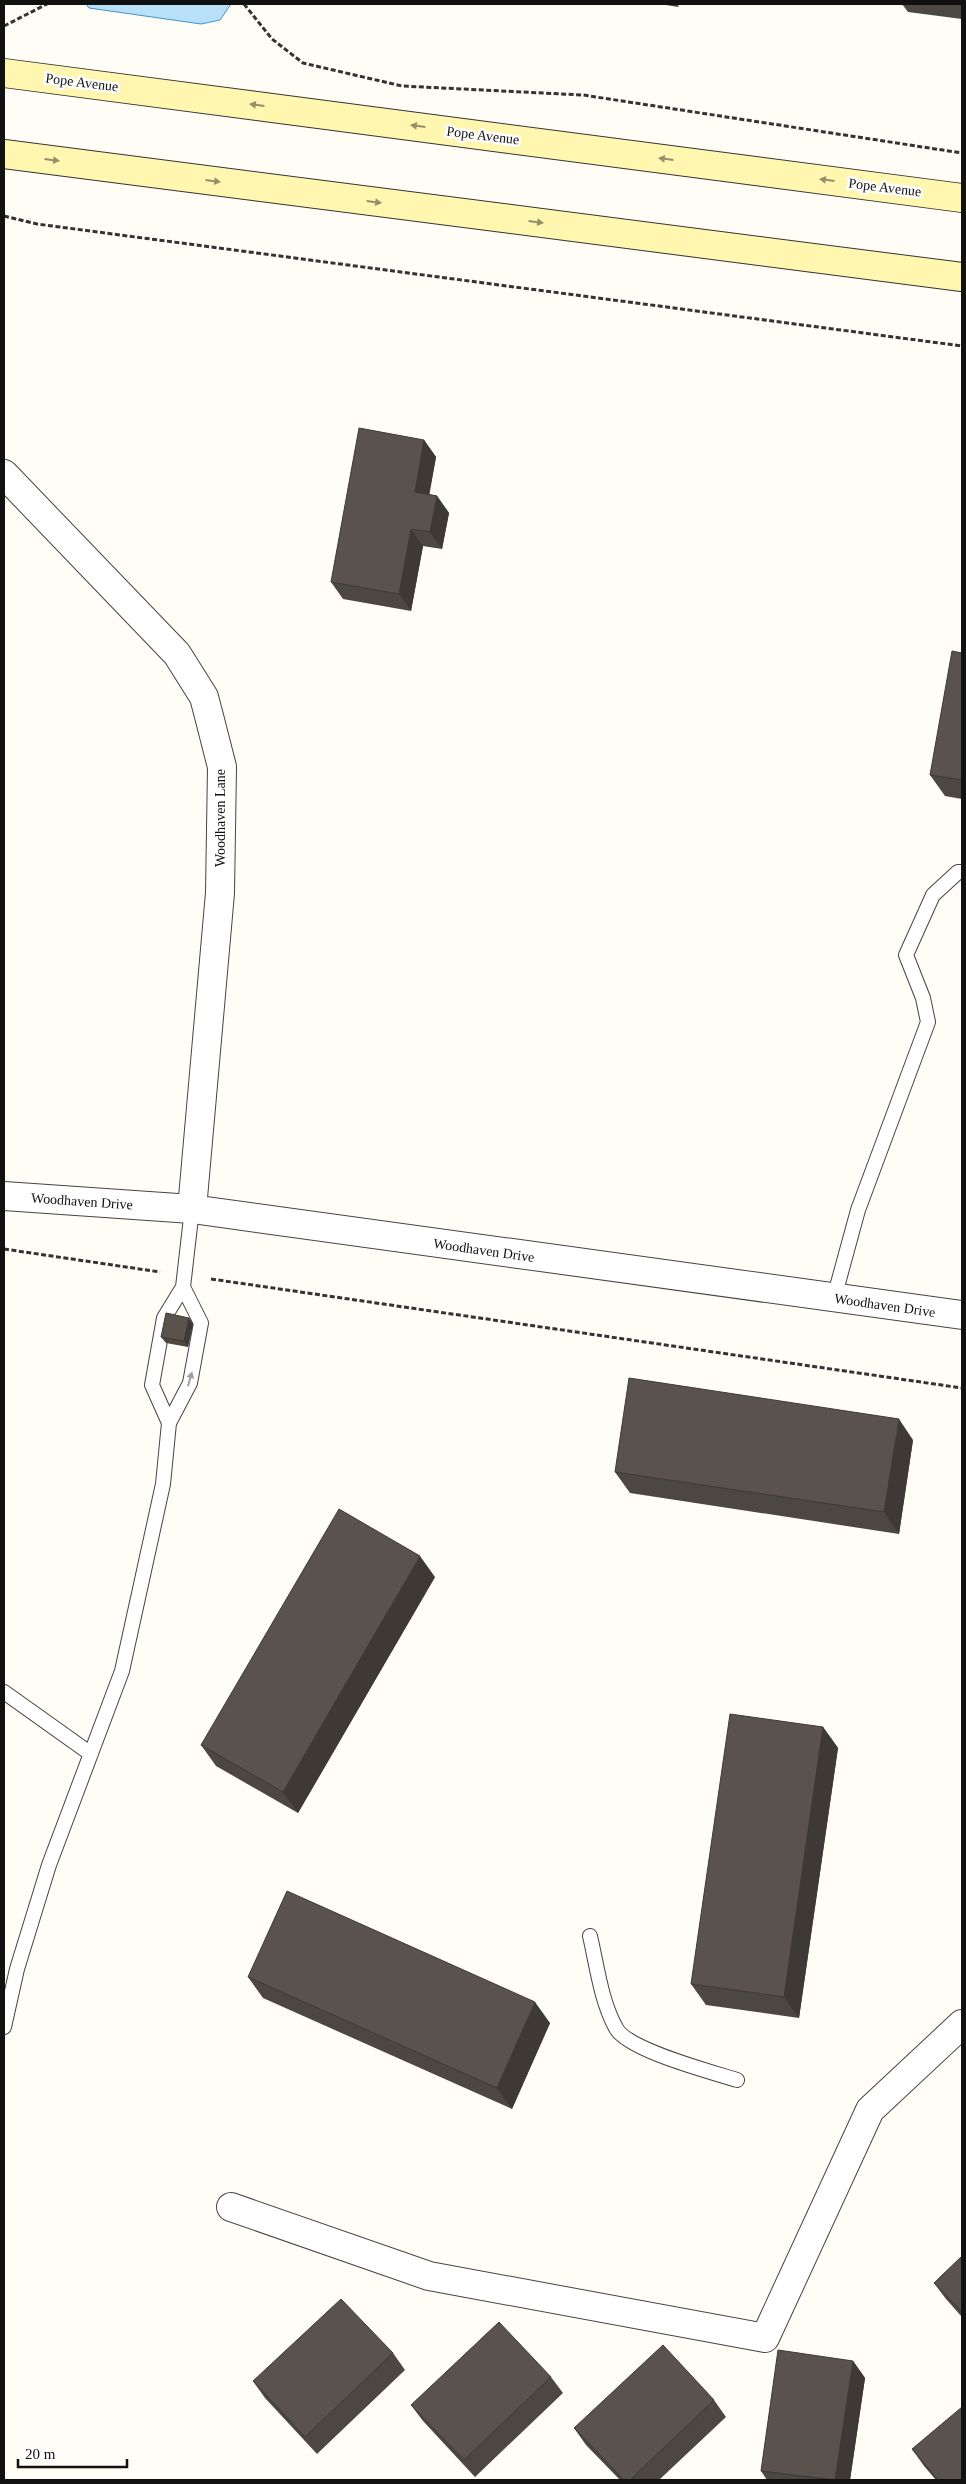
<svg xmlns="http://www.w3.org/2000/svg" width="966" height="2484" font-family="Georgia,serif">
<rect width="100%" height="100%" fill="#fffdf5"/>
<!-- water -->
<path fill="#b9e0f7" stroke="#3f96cf" d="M86,4H231L220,20L201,24L89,8Z"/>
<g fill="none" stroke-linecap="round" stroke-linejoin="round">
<!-- service casing -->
<g stroke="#444" stroke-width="16">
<path id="service" d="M834,1298L858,1210L928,1022L923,998L906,955L933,895L958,872H962
M169,1423L190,1383L201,1323L183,1287
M4,1692L91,1754
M590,1936C597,1966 601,2001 616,2028C627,2050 712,2072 737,2080
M4,2027L17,1969L49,1865L122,1671L163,1484L169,1423L152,1385L164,1318L183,1287L192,1209"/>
</g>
<!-- minor casing -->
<g stroke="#444" stroke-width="30">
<path id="minor" d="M4,474L177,654L204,697L209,716L222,767L220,893L192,1209
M4,1196L192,1209L962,1315
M231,2207L429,2276L765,2338L870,2110L962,2024"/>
</g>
<!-- secondary casing -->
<g stroke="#333" stroke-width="30">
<path id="secondary" d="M4,73L962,198
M4,154L962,277"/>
</g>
<!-- path -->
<path stroke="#333" stroke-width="3" stroke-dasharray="5 2.5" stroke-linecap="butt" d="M244,4L272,39L303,63L402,86L583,95L962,153
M4,26L47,4
M4,216L37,224L962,346
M4,1249L160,1272
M211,1279L962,1388"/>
<!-- service -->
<use href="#service" stroke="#fff" stroke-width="14"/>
<!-- minor -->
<use href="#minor" stroke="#fff" stroke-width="28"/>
<!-- secondary -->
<use href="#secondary" stroke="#fff6b0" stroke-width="28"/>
</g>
<!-- wall -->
<path fill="#4d4742" d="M660,4H679L678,7Z
M902,4H962V19L908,12Z
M424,440L436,457L429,494L437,496L449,513L442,549L423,546L411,611L343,599L331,582Z
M962,653V799L945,796L930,775Z
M189,1318L193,1324L188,1347L166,1343L161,1337Z
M913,1440L899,1534L630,1493L615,1472Z
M435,1577L298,1813L216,1766L201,1745Z
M823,1727L838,1748L799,2018L706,2005L691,1984Z
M248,1977L550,2023L512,2109L263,1998Z
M962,2256V2317L946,2299L934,2283Z
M393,2353L405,2370L317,2454L265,2398L253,2381Z
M853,2361L865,2378L850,2480H767L761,2471Z
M551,2377L563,2393L475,2477L423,2421L411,2405Z
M714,2400L726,2417L659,2480H620L586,2445L574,2428Z
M912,2449L962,2480H936L924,2466Z"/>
<!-- shaded-wall -->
<path fill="#3f3936" d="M424,440L436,457L427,508L415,492Z
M437,496L449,513L442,549L430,532Z
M411,529L423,546L411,611L399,594Z
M189,1318L193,1324L188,1347L184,1341Z
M899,1419L913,1440L899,1534L884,1512Z
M420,1556L435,1577L298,1813L283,1792Z
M823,1727L838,1748L799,2018L784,1997Z
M535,2002L550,2023L512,2109L497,2088Z
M853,2361L865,2378L850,2480H835Z"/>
<!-- building -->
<path fill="#5a524d" stroke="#3f3936" d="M359,428L424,440L415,492L437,496L430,532L411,529L399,594L331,582Z
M952,651L962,653V780L930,775Z
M166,1313L189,1318L184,1341L161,1337Z
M629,1378L899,1419L884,1512L615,1472Z
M339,1509L420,1556L283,1792L201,1745Z
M730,1714L823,1727L784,1997L691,1984Z
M287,1891L535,2002L497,2088L248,1977Z
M962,2256V2312L934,2283Z
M341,2299L393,2353L305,2437L253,2381Z
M499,2322L551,2377L464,2460L411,2405Z
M663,2345L714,2400L630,2480H624L574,2428Z
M778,2350L853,2361L835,2480L761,2471Z
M962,2407V2480H938L912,2449Z"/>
<!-- one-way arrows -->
<defs><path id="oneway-solid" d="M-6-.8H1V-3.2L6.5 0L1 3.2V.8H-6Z" transform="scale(1.25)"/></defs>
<g fill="#948f68">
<use href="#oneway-solid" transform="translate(257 105) rotate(-173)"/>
<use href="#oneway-solid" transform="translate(418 126) rotate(-173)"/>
<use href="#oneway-solid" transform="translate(666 159) rotate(-173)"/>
<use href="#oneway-solid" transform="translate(52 160) rotate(7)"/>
<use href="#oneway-solid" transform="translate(827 180) rotate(-173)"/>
<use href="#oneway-solid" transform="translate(213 181) rotate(7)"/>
<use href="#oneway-solid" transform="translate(374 202) rotate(7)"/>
<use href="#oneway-solid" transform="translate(536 222) rotate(7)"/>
</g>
<use fill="#a0a0a0" href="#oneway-solid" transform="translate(190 1379) rotate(-74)"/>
<g text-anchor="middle" stroke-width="5" stroke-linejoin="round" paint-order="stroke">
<!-- street labels -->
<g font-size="14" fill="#111" stroke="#fff">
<text transform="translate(82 82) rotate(7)" y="5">Pope Avenue</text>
<text transform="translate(483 135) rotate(7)" y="5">Pope Avenue</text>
<text transform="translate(885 187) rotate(7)" y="5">Pope Avenue</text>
<text transform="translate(220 818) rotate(-90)" y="5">Woodhaven Lane</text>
<text transform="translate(82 1201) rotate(4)" y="5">Woodhaven Drive</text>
<text transform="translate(484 1250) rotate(8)" y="5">Woodhaven Drive</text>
<text transform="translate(885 1305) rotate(8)" y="5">Woodhaven Drive</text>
</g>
</g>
<!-- border -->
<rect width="966" height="2484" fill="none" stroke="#111111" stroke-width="10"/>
<!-- scale -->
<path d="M18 2459v8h109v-8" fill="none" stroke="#111111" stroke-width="2.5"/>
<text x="25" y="2459" font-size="15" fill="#111111" stroke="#ffffff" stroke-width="4" paint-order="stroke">20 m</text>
</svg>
